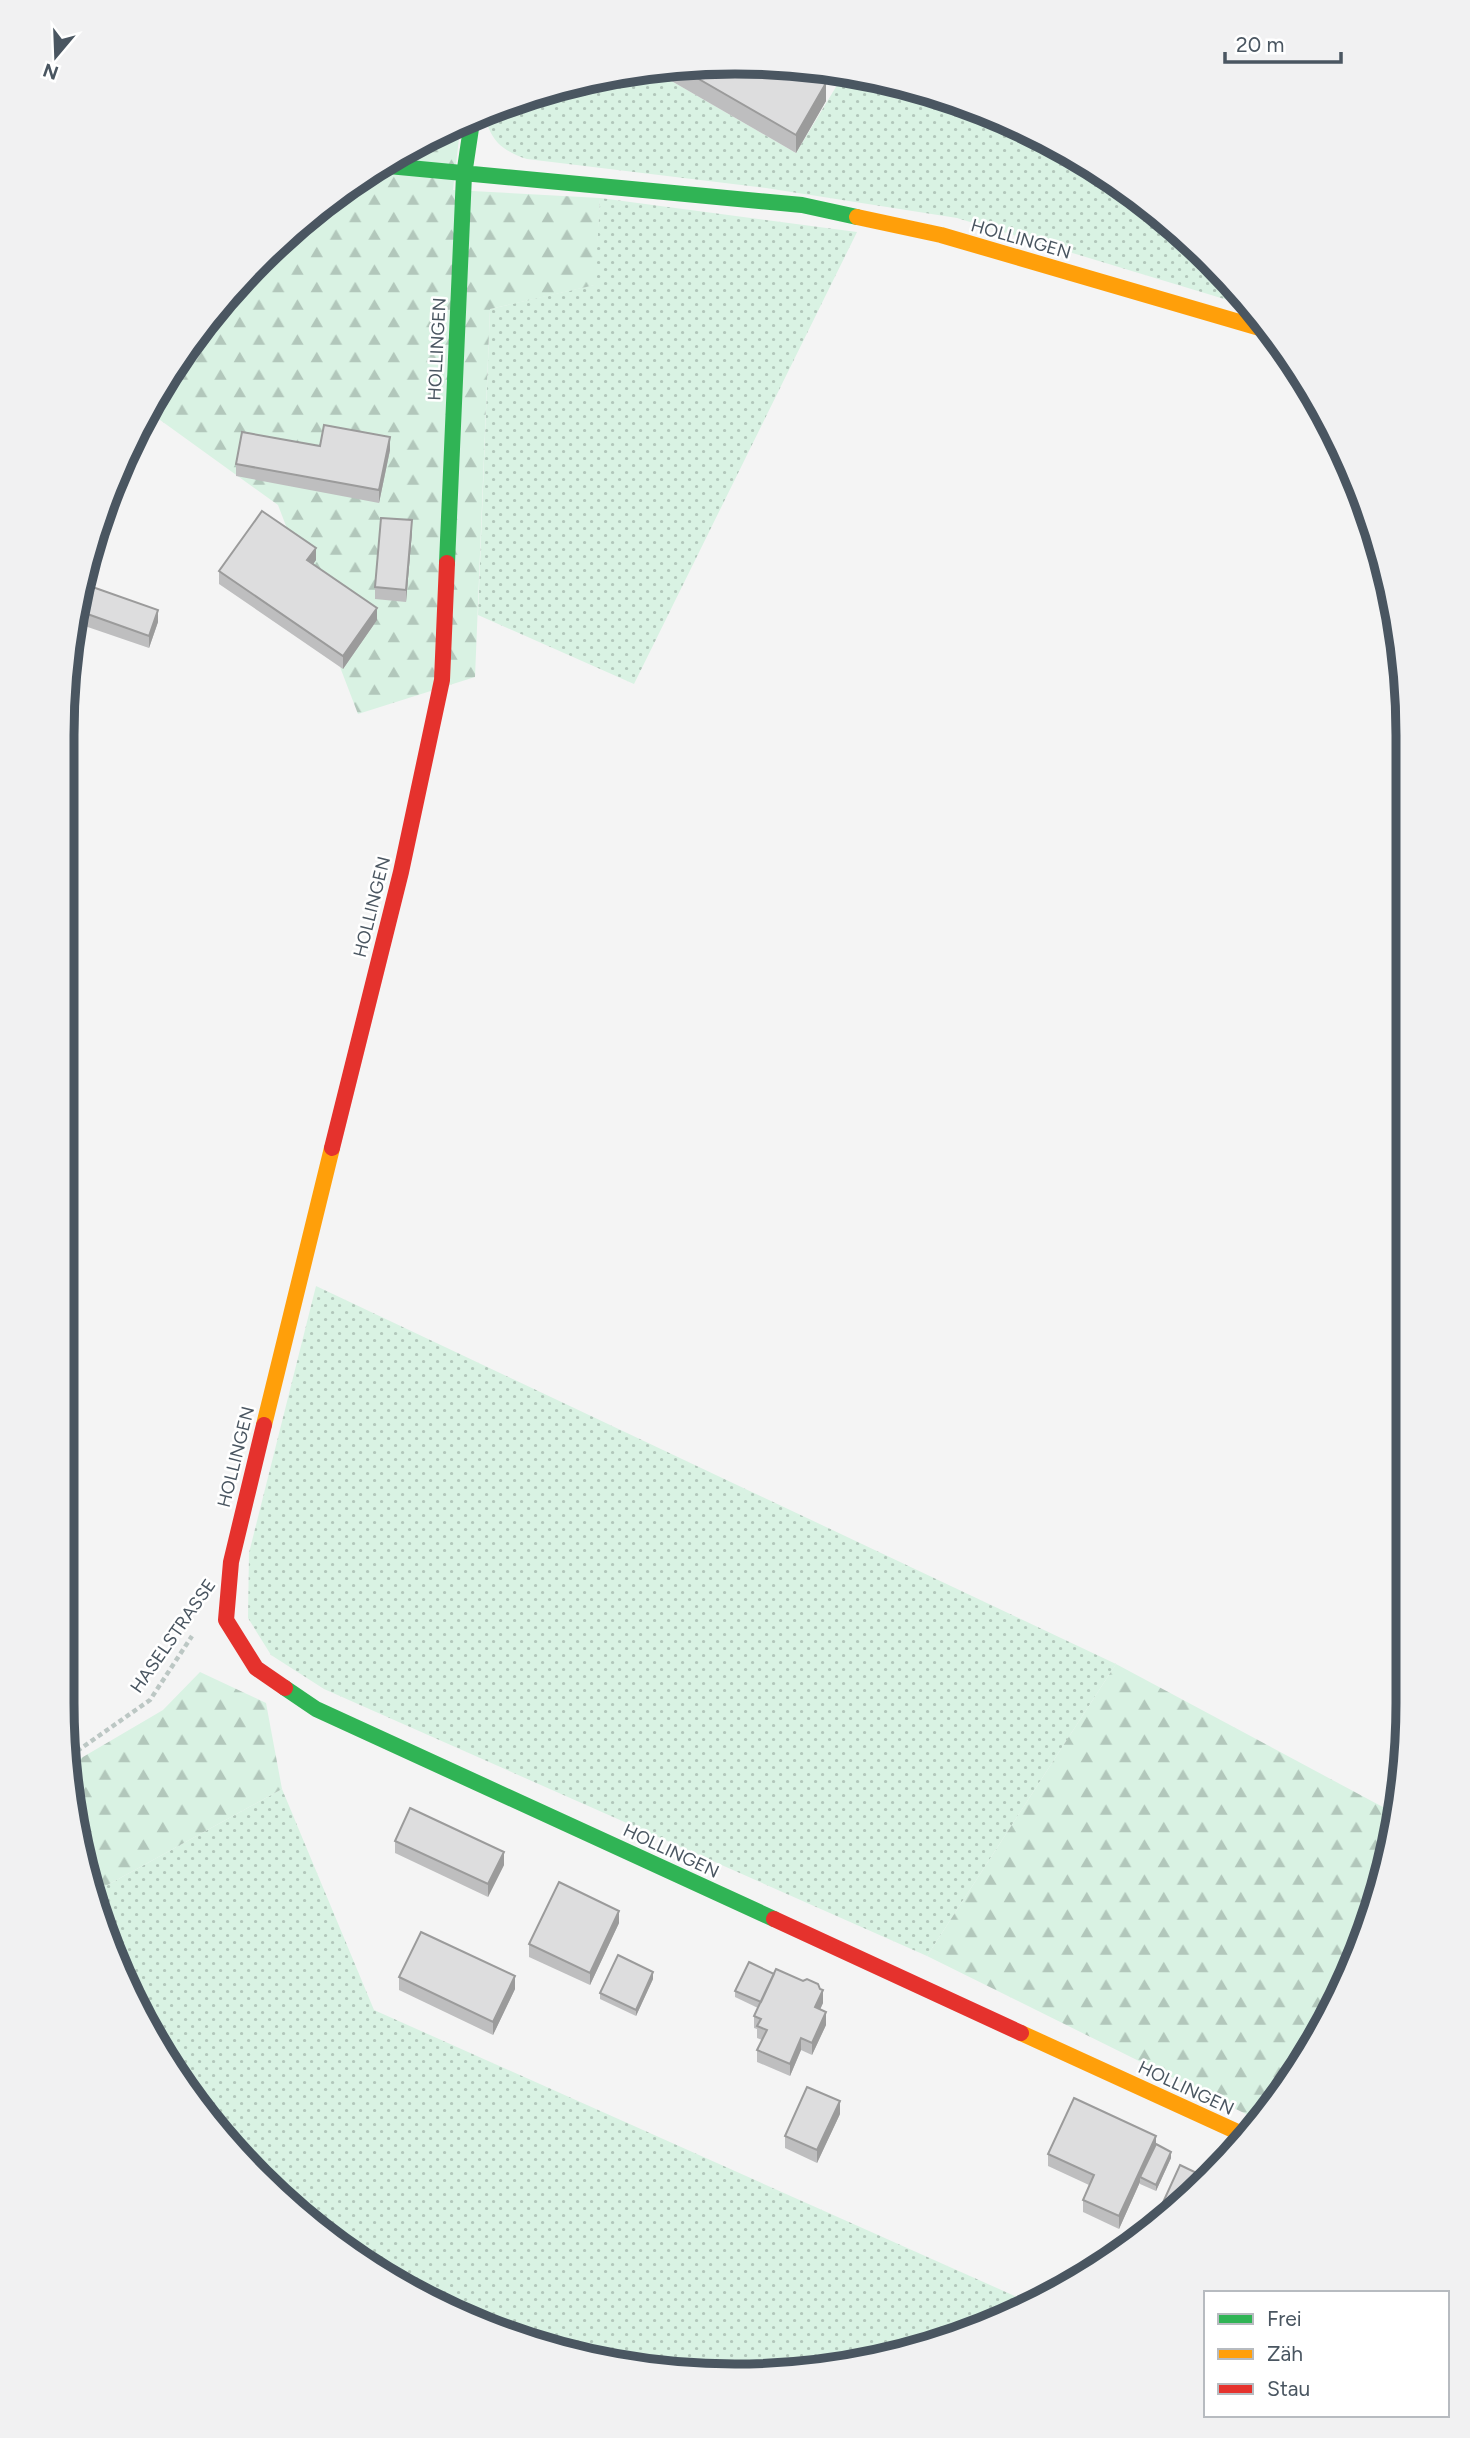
<svg xmlns="http://www.w3.org/2000/svg" width="1470" height="2438" font-family="Figtree,sans-serif">
<defs>
<pattern id="grass-dots" width="8" height="8" patternUnits="userSpaceOnUse" patternTransform="scale(1.75)"><rect width="8" height="8" fill="#d9f2e3"/><path d="M2 2h.1M6 6h.1" fill="none" stroke="#b2c7bb" stroke-width="1.8" stroke-linecap="round"/></pattern>
<pattern id="forest-firs" width="22" height="20" patternUnits="userSpaceOnUse" patternTransform="scale(1.75)"><rect width="22" height="20" fill="#d9f2e3"/><path d="M5 1l3.5 6h-7zM16 11l3.5 6h-7z" fill="#b2c7bb"/></pattern>
</defs>
<rect width="100%" height="100%" fill="#f4f4f4"/>
<!-- grass -->
<path fill="url(#grass-dots)" d="M674,67L668,79L796,153L845,72C887,76 914,92 950,112L956,101L993,113L1110,175L1241,290L1254,308L957,218L766,188L527,159C500,150 489,139 484,110L604,74Z
M600,198L857,232L634,684L478,615L490,309L594,285Z
M316,1286L1116,1664L927,1956L324,1689L271,1655L248,1618L249,1553Z
M282,1789L374,2010L1026,2301L951,2341L735,2377L519,2341L325,2238L200,2113L97,1919L93,1893Z"/>
<!-- forest -->
<path fill="url(#forest-firs)" d="M461,121L453,190L600,198L595,285L490,309L475,677L358,714L278,505L149,412L175,360L259,258L361,175Z
M1116,1664L1394,1813L1373,1920L1295,2078L1256,2119L927,1956Z
M200,1672L266,1703L282,1789L93,1893L71,1764L163,1710Z"/>
<g fill="none" stroke-linecap="round" stroke-linejoin="round">
<!-- path -->
<path stroke="#bcc7c4" stroke-width="4.5" stroke-dasharray="5 3.5" stroke-linecap="butt" d="M70,1756L150,1700L192,1636"/>
<!-- fast -->
<path stroke="#30b455" stroke-width="16" d="M378,165L802,205L857,217
M447,563L464,175L473,115
M285,1688L316,1709L774,1919"/>
<!-- slow -->
<path stroke="#ff9f0a" stroke-width="16" d="M857,217L941,235L1270,331
M264,1425L332,1148
M1021,2033L1242,2134"/>
<!-- jam -->
<path stroke="#e5322d" stroke-width="16" d="M332,1148L401,872L442,680L447,563
M264,1425L231,1562L226,1620L256,1668L285,1688
M774,1919L1021,2033"/>
</g>
<!-- wall -->
<path fill="#bebebf" d="M735,61L826,101L796,153L668,79V68Z
M320,446L390,450L379,503L236,476V464Z
M412,532L406,602L375,599V587Z
M316,560L313,564L377,620L343,669L219,584V571Z
M84,584L158,622L149,648L76,623Z
M395,1841L504,1865L488,1897L395,1853Z
M619,1923L590,1985L529,1957V1944Z
M399,1977L515,1989L493,2035L399,1990Z
M653,1979L636,2016L600,1999V1993Z
M735,1991L823,2003L820,2010L826,2025L812,2055L801,2050L790,2076L757,2062V2050L762,2040L757,2038V2029L754,2028V2016L758,2008L735,1997Z
M840,2114L817,2163L785,2148V2136Z
M1156,2145L1171,2158L1156,2191L1140,2184V2182L1119,2229L1083,2212V2200L1089,2185L1048,2166V2154Z
M1203,2176L1160,2222V2209Z"/>
<!-- shaded-wall -->
<path fill="#9b9b9b" d="M826,83V101L796,153V135Z
M390,437V450L379,503V490Z
M412,520V532L406,602V590Z
M316,548V560L307,573V560Z
M377,608V620L343,669V656Z
M158,610V622L149,648V636Z
M504,1852V1865L488,1897V1884Z
M619,1911V1923L590,1985V1973Z
M653,1972V1979L636,2016V2010Z
M515,1976V1989L493,2035V2022Z
M823,1990V2003L815,2020V2007Z
M826,2012V2025L812,2055V2043Z
M801,2038V2050L790,2076V2064Z
M840,2101V2114L817,2163V2150Z
M1156,2136V2149L1140,2177V2182L1119,2229V2216Z
M1171,2152V2158L1156,2191V2185Z"/>
<!-- building -->
<path fill="#ddddde" stroke="#9b9b9b" stroke-width="2" d="M735,61L798,68L826,83L796,135L678,67Z
M324,425L390,437L379,490L236,464L242,432L320,446Z
M262,511L316,548L307,560L377,608L343,656L219,571Z
M381,518L412,520L406,590L375,587Z
M84,584L158,610L149,636L79,611Z
M410,1808L504,1852L488,1884L395,1841Z
M559,1882L619,1911L590,1973L529,1944Z
M421,1932L515,1976L493,2022L399,1977Z
M618,1955L653,1972L636,2010L600,1993Z
M749,1962L774,1974L761,2002L735,1991Z
M776,1969L803,1981L807,1979L818,1984L820,1989L823,1990L815,2007L826,2012L812,2043L801,2038L790,2064L757,2050L767,2030L757,2026L761,2019L754,2016Z
M807,2087L840,2101L817,2150L785,2136Z
M1074,2098L1156,2136L1119,2216L1083,2200L1094,2175L1048,2154Z
M1156,2144L1171,2152L1156,2185L1140,2177Z
M1180,2165L1203,2176L1161,2221L1165,2211L1160,2209Z"/>
<g text-anchor="middle" stroke-width="5" stroke-linejoin="round" paint-order="stroke">
<!-- street labels -->
<g font-size="18" fill="#4a5661" stroke="#fff">
<text transform="translate(1021 239) rotate(16)" y="6">HOLLINGEN</text>
<text transform="translate(437 349) rotate(-87)" y="6">HOLLINGEN</text>
<text transform="translate(372 907) rotate(-76)" y="6">HOLLINGEN</text>
<text transform="translate(236 1457) rotate(-76)" y="6">HOLLINGEN</text>
<text transform="translate(173 1636) rotate(-55)" y="6">HASELSTRASSE</text>
<text transform="translate(671 1851) rotate(25)" y="6">HOLLINGEN</text>
<text transform="translate(1186 2088) rotate(25)" y="6">HOLLINGEN</text>
</g>
</g>
<!-- crop -->
<path d="M0 0H1470V2438H0ZM735 74H735A661 661 0 0 1 1396 735V1703A661 661 0 0 1 735 2364H735A661 661 0 0 1 74 1703V735A661 661 0 0 1 735 74Z" fill="#f1f1f2" fill-rule="evenodd"/>
<path fill="none" stroke="#4a5661" stroke-width="9" d="M735 74H735A661 661 0 0 1 1396 735V1703A661 661 0 0 1 735 2364H735A661 661 0 0 1 74 1703V735A661 661 0 0 1 735 74Z"/>
<!-- legend -->
<rect x="1204" y="2291" width="245" height="126" fill="#ffffff" stroke="#b7bbc0" stroke-width="2"/>
<rect x="1218" y="2314" width="35" height="10" fill="#30b455" stroke="#b7bbc0" stroke-width="2"/>
<text x="1267" y="2326" font-size="21" fill="#4a5661">Frei</text>
<rect x="1218" y="2349" width="35" height="10" fill="#ff9f0a" stroke="#b7bbc0" stroke-width="2"/>
<text x="1267" y="2361" font-size="21" fill="#4a5661">Zäh</text>
<rect x="1218" y="2384" width="35" height="10" fill="#e5322d" stroke="#b7bbc0" stroke-width="2"/>
<text x="1267" y="2396" font-size="21" fill="#4a5661">Stau</text>
<!-- north arrow -->
<g transform="translate(56 56) rotate(199)" stroke="#ffffff" stroke-width="5" paint-order="stroke">
<path d="M0-5L12 26L0 18L-12 26Z" fill="#4a5661"/>
<text y="-10" font-size="19" font-weight="bold" text-anchor="middle" fill="#4a5661">N</text>
</g>
<!-- scale -->
<path d="M1225 52v10h116v-10" fill="none" stroke="#4a5661" stroke-width="3.5"/>
<text x="1236" y="52" font-size="21" fill="#4a5661" stroke="#ffffff" stroke-width="5" paint-order="stroke">20 m</text>
</svg>
